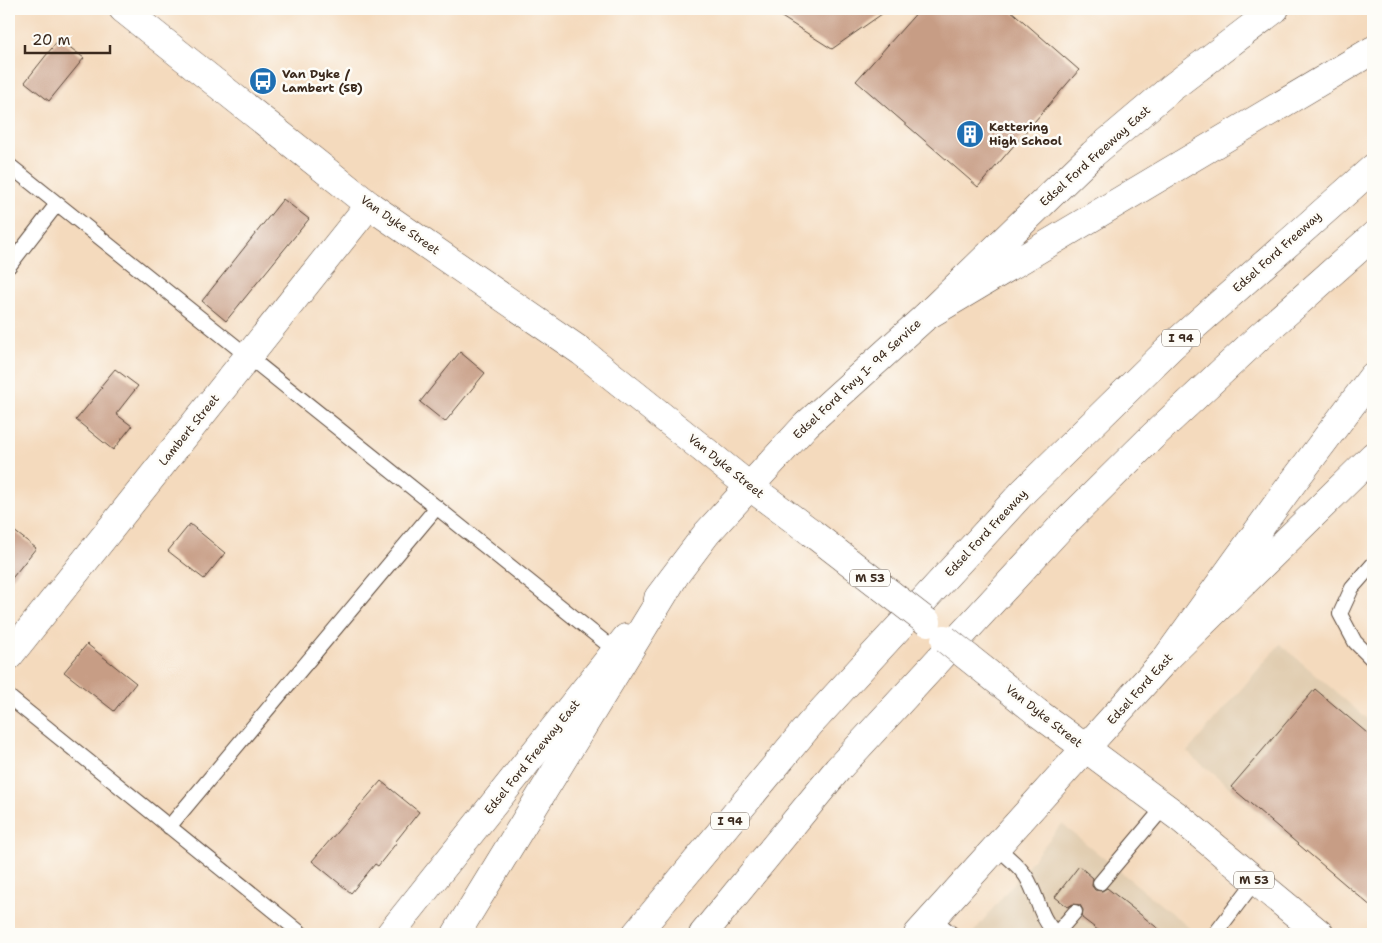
<svg xmlns="http://www.w3.org/2000/svg" width="1382" height="943" font-family="'Shantell Sans',sans-serif">
<rect width="100%" height="100%" fill="#fdfcf7"/>
<filter id="ink" filterUnits="userSpaceOnUse"><feTurbulence type="fractalNoise" baseFrequency=".02" numOctaves="2"/><feDisplacementMap in="SourceGraphic" scale="10" xChannelSelector="R" yChannelSelector="G"/><feConvolveMatrix kernelMatrix="1 2 1 2 8 2 1 2 1" color-interpolation-filters="sRGB"/></filter>
<filter id="wash" filterUnits="userSpaceOnUse"><feTurbulence type="fractalNoise" baseFrequency=".0096" numOctaves="4" result="noise"/><feDisplacementMap in="SourceGraphic" scale="20" xChannelSelector="R" yChannelSelector="G"/><feGaussianBlur stdDeviation="1.12" result="paint"/><feColorMatrix in="noise" values="0 0 0 0 0 0 0 0 0 0 0 0 0 0 0 0 0 1.4 0 .05"/><feComposite in="paint" operator="in"/></filter>
<g filter="url(#wash)">
<rect width="100%" height="100%" fill="#f4dabd"/>
<!-- built -->
<path fill="#e1cdb1" d="M1280,644L1373,724V910L1187,752Z
M1062,824L1197,934H972Z"/>
<g id="blocks">
<!-- building -->
<path fill="#c79d85" d="M769,9H889L832,49Z
M920,9H1009L1079,70L978,187L856,81Z
M59,39L84,58L49,101L25,82Z
M283,199L309,219L226,321L202,301Z
M460,352L485,373L445,422L420,402Z
M115,369L138,386L116,414L132,426L113,450L76,420L102,388L100,387Z
M190,524L225,553L204,579L168,551Z
M9,527L36,548L9,582Z
M87,644L136,683L114,711L64,672Z
M1315,689L1373,738V908L1231,787Z
M381,781L419,812L396,841L397,842L378,866L375,864L351,893L312,861Z
M1079,866L1093,878L1092,886L1095,890L1102,891L1107,888L1165,934H1103L1082,918L1083,910L1080,905L1073,904L1068,907L1055,897Z"/>
</g>
</g>
<g filter="url(#ink)">
<use href="#blocks" fill-opacity="0" stroke="#574436" stroke-width="1"/>
<g fill="none" stroke-linecap="round" stroke-linejoin="round">
<!-- lane casing -->
<g stroke="#574436" stroke-width="16">
<path id="lane" d="M9,165L616,651
M9,266L57,204
M1373,564L1352,588L1340,614L1355,642L1373,660
M9,697L302,934
M169,827L437,507
M997,847C1007,857 1020,866 1027,878C1038,897 1040,920 1057,934
M1100,883L1164,807
M932,918L952,934
M1056,934L1075,912
M1215,934L1255,881"/>
</g>
<!-- street casing -->
<g stroke="#574436" stroke-width="29">
<path id="street" d="M9,656L369,205"/>
</g>
<!-- secondary casing -->
<g stroke="#574436" stroke-width="29">
<path id="secondary" d="M123,9L369,205L582,352L749,486
M658,598L707,533L806,425L925,317L1093,154L1170,89L1275,9
M390,934L626,638
M918,934L1165,660L1373,456"/>
</g>
<!-- primary casing -->
<g stroke="#574436" stroke-width="29">
<path id="primary" d="M749,486L812,533
M1038,713L1180,818L1320,934"/>
</g>
<!-- highway casing -->
<g stroke="#574436" stroke-width="29">
<path id="highway" d="M925,317L1373,50
M1165,660L1285,493L1373,376
M456,934L673,579
M636,934L810,724L1024,491L1172,346L1373,168
M703,934L838,769L1061,527L1153,436L1258,338L1373,236"/>
</g>
<!-- lane -->
<use href="#lane" stroke="#fff" stroke-width="14"/>
<!-- street -->
<use href="#street" stroke="#fff" stroke-width="28"/>
<!-- secondary -->
<use href="#secondary" stroke="#fff" stroke-width="28"/>
<!-- primary -->
<use href="#primary" stroke="#fff" stroke-width="28"/>
<!-- highway -->
<use href="#highway" stroke="#fff" stroke-width="28"/>
<!-- primary-bridge casing -->
<g stroke="#574436" stroke-width="29" stroke-linecap="butt">
<path id="primary-bridge" d="M812,533L927,622
M945,639L1038,713"/>
</g>
<!-- primary-bridge -->
<use href="#primary-bridge" stroke="#fff" stroke-width="28"/>
</g>
</g>
<!-- icons -->
<defs>
<g id="bus-disc" transform="scale(1.4375)"><circle r="9.5" fill="#1f6fb2" stroke="#fdfcf7"/><path d="M-5-6H5V4H4V6H2V4H-2V6H-4V4H-5ZM-3.5-4V0h7V-4ZM-3.5 1.2v1.5H-2V1.2ZM2 1.2v1.5H3.5V1.2Z" fill="#fff"/></g>
<g id="building-disc" transform="scale(1.4375)"><circle r="9.5" fill="#1f6fb2" stroke="#fdfcf7"/><path d="M-4-6H4V6H1V3H-1V6H-4ZM-2.5-4.3h1.7v1.8h-1.7ZM.8-4.3h1.7v1.8H.8ZM-2.5-1h1.7V.8h-1.7ZM.8-1h1.7V.8H.8Z" fill="#fff"/></g>
</defs>
<g fill-rule="evenodd">
<use href="#bus-disc" x="263" y="81"/>
<use href="#building-disc" x="970" y="134"/>
</g>
<g text-anchor="middle" stroke-width="5" stroke-linejoin="round" paint-order="stroke">
<!-- shield labels -->
<g fill="#fdfcf7" stroke="#75695f" stroke-width="1">
<rect x="1162" y="329.5" width="38" height="17" rx="4"/>
<rect x="850" y="569.5" width="40" height="17" rx="4"/>
<rect x="711" y="812.5" width="38" height="17" rx="4"/>
<rect x="1234" y="871.5" width="40" height="17" rx="4"/>
</g>
<g font-size="11" font-weight="bold" fill="#3b2a1e">
<text x="1181" y="342">I 94</text>
<text x="870" y="582">M 53</text>
<text x="730" y="825">I 94</text>
<text x="1254" y="884">M 53</text>
</g>
<!-- poi labels -->
<g font-size="12" font-weight="bold" fill="#3b2a1e" stroke="#fdfcf7" text-anchor="start">
<text x="282" y="78">Van Dyke /<tspan x="282" dy="14">Lambert (SB)</tspan></text>
<text x="989" y="131">Kettering<tspan x="989" dy="14">High School</tspan></text>
</g>
<!-- street labels -->
<g font-size="12" fill="#3b2a1e" stroke="#fdfcf7">
<text transform="translate(1095 156) rotate(-42)" y="4">Edsel Ford Freeway East</text>
<text transform="translate(400 225) rotate(35)" y="4">Van Dyke Street</text>
<text transform="translate(1277 252) rotate(-42)" y="4">Edsel Ford Freeway</text>
<text transform="translate(857 379) rotate(-43)" y="4">Edsel Ford Fwy I- 94 Service</text>
<text transform="translate(189 430) rotate(-51)" y="4">Lambert Street</text>
<text transform="translate(726 466) rotate(39)" y="4">Van Dyke Street</text>
<text transform="translate(986 533) rotate(-47)" y="4">Edsel Ford Freeway</text>
<text transform="translate(1140 689) rotate(-48)" y="4">Edsel Ford East</text>
<text transform="translate(1044 716) rotate(38)" y="4">Van Dyke Street</text>
<text transform="translate(532 757) rotate(-51)" y="4">Edsel Ford Freeway East</text>
</g>
</g>
<!-- margin -->
<rect width="1382" height="943" fill="none" stroke="#fdfcf7" stroke-width="30"/>
<!-- scale -->
<path d="M25 45v8h85v-8" fill="none" stroke="#3b2a1e" stroke-width="2.5"/>
<text x="32" y="45" font-size="15" fill="#3b2a1e" stroke="#fdfcf7" stroke-width="4" paint-order="stroke">20 m</text>
</svg>
